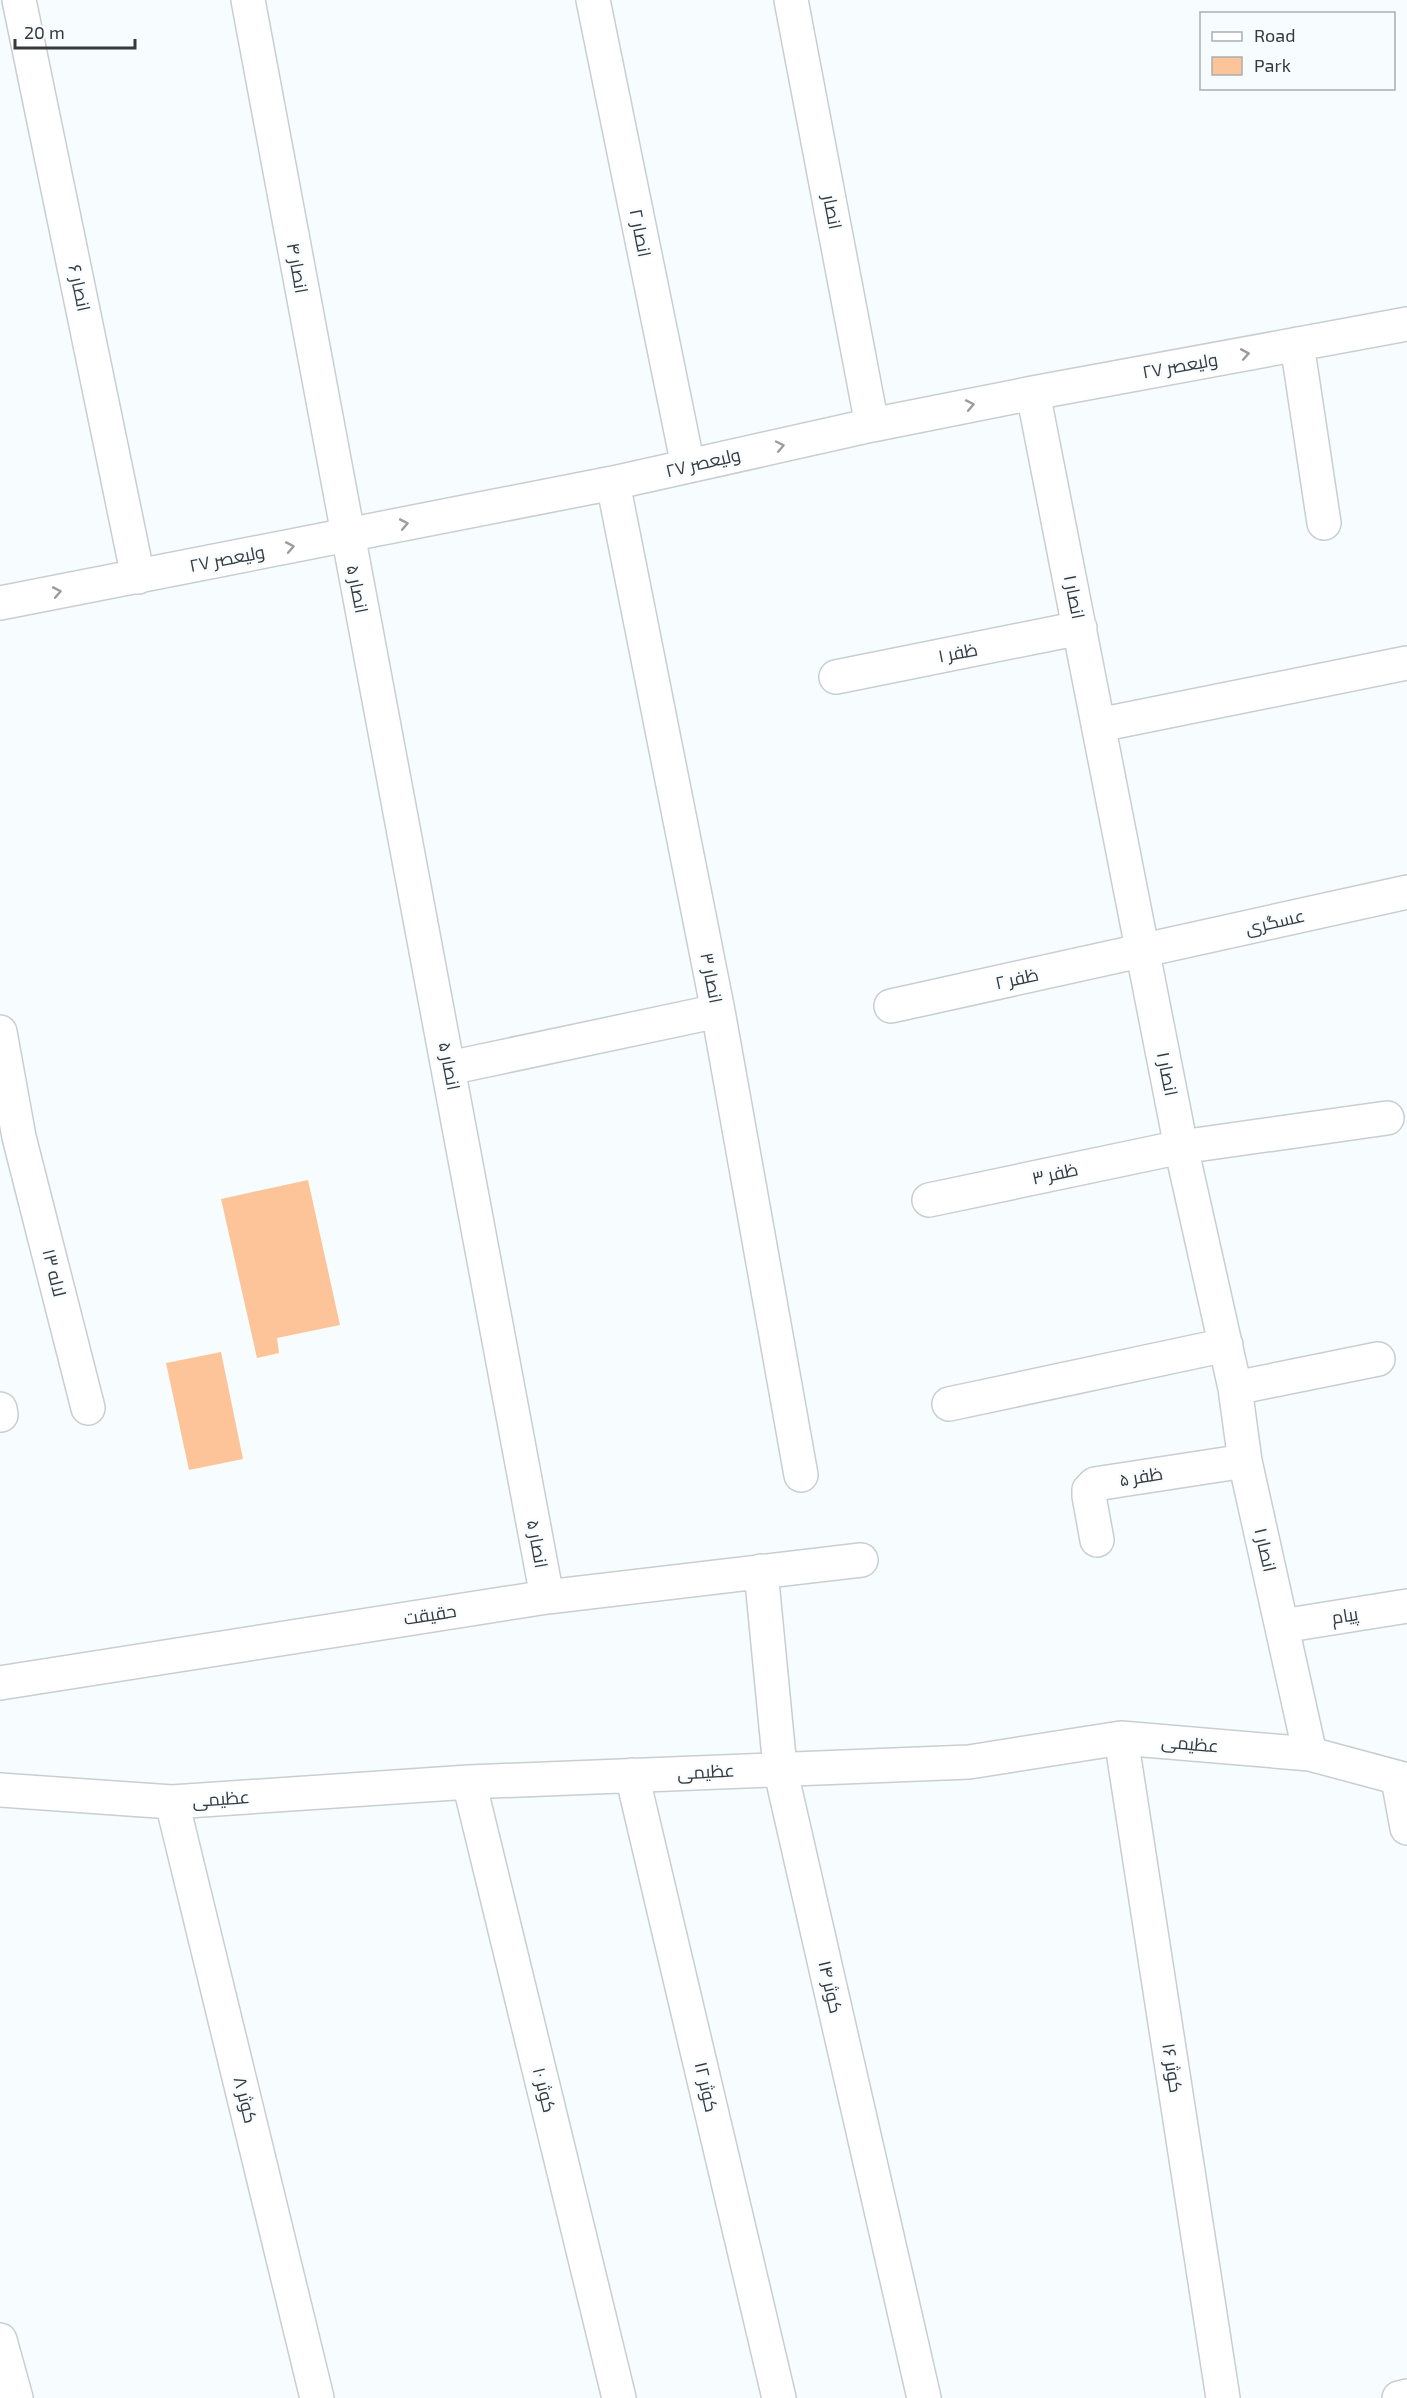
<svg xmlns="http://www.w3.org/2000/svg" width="1407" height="2398" font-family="'Exo 2',Cairo,sans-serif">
<rect width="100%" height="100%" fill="#f7fcfe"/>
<!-- green -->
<path fill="#fdc499" d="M308,1180L340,1325L277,1338L279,1353L257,1358L221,1199Z
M221,1352L243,1459L189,1470L166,1363Z"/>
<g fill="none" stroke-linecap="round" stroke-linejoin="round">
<!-- minor casing -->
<g stroke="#c9ced0" stroke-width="36">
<path id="minor" d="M19,0L138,577
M248,0L547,1597
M593,0L688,466
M791,0L872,425
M1297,344L1324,523
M1033,393L1181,1147L1235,1388L1245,1461L1310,1754
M613,483L718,1011L801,1475
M0,603L613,483L872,425L1033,393L1407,324
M836,677L1080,628
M1099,725L1407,663
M891,1006L1407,892
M0,1032L19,1137L88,1408
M449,1068L718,1011
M929,1200L1181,1147L1387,1118
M1235,1388L1378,1359
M949,1404L1226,1345
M0,1409L1,1415
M1097,1540L1089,1496V1490L1095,1484L1245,1461
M761,1571L780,1768L924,2398
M1282,1626L1407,1606
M0,1683L547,1597L861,1560
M1121,1738L1223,2398
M632,1775L779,2398
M1398,1779L1407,1828
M469,1782L619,2398
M0,1790L172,1802L469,1782L969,1762L1121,1738L1310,1754L1407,1780
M172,1802L317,2398
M0,2340L16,2398
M1399,2398L1407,2396"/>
</g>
<!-- minor -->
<use href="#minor" stroke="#fff" stroke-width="33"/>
</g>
<!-- one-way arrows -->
<defs><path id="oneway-chevron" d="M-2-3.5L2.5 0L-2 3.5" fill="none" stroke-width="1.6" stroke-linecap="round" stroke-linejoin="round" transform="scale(1.5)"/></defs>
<g stroke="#9b9c9c">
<use href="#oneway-chevron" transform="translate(1245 354) rotate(-10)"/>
<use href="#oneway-chevron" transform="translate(970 405) rotate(-11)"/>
<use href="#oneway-chevron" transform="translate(780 446) rotate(-12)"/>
<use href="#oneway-chevron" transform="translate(404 524) rotate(-11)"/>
<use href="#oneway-chevron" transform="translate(290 547) rotate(-11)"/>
<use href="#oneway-chevron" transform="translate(57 592) rotate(-11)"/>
</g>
<g text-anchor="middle" stroke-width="4.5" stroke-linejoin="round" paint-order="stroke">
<!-- street labels -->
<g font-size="18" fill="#37393a" stroke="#f7fcfe">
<text transform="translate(832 212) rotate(79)" y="6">انصار</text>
<text transform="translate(640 233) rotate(79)" y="6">انصار ۲</text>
<text transform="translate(297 268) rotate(80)" y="6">انصار ۴</text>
<text transform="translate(79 288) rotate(78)" y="6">انصار ۶</text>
<text transform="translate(1180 366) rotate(-10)" y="6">ولیعصر ۲۷</text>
<text transform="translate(703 463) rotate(-13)" y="6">ولیعصر ۲۷</text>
<text transform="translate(227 559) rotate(-11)" y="6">ولیعصر ۲۷</text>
<text transform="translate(357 589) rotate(79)" y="6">انصار ۵</text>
<text transform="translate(1074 597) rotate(79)" y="6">انصار ۱</text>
<text transform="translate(958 653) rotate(-11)" y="6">ظفر ۱</text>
<text transform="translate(1275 922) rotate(-13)" y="6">عسگری</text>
<text transform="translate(711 978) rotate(79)" y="6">انصار ۳</text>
<text transform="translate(1017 979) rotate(-12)" y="6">ظفر ۲</text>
<text transform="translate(449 1066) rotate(79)" y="6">انصار ۵</text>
<text transform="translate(1167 1074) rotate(79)" y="6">انصار ۱</text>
<text transform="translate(1055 1174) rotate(-12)" y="6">ظفر ۳</text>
<text transform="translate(54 1273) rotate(76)" y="6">لاله ۱۳</text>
<text transform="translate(1141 1477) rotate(-9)" y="6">ظفر ۵</text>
<text transform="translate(537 1544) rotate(80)" y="6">انصار ۵</text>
<text transform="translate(1265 1550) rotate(77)" y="6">انصار ۱</text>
<text transform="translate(430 1615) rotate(-9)" y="6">حقیقت</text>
<text transform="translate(1345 1616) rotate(-9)" y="6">پیام</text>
<text transform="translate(1190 1744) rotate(5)" y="6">عظیمی</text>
<text transform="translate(706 1772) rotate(-3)" y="6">عظیمی</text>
<text transform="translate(221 1799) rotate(-4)" y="6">عظیمی</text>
<text transform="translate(830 1987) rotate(77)" y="6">کوثر ۱۴</text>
<text transform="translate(1172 2068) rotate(81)" y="6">کوثر ۱۶</text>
<text transform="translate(706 2087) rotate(77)" y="6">کوثر ۱۲</text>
<text transform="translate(544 2090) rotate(76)" y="6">کوثر ۱۰</text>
<text transform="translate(245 2100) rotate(76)" y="6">کوثر ۸</text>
</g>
</g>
<!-- legend -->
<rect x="1200" y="12" width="195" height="78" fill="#f7fcfe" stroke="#aaaeb0" stroke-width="1.5"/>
<rect x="1212" y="32" width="30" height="9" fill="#ffffff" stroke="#aaaeb0" stroke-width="1.5"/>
<text x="1254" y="42" font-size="18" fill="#37393a">Road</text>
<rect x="1212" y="57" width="30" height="18" fill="#fdc499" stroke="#aaaeb0" stroke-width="1.5"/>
<text x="1254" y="72" font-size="18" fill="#37393a">Park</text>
<!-- scale -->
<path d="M15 39v9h120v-9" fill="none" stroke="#37393a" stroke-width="3"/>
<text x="24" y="39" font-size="18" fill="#37393a" stroke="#f7fcfe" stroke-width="4.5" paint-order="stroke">20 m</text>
</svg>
